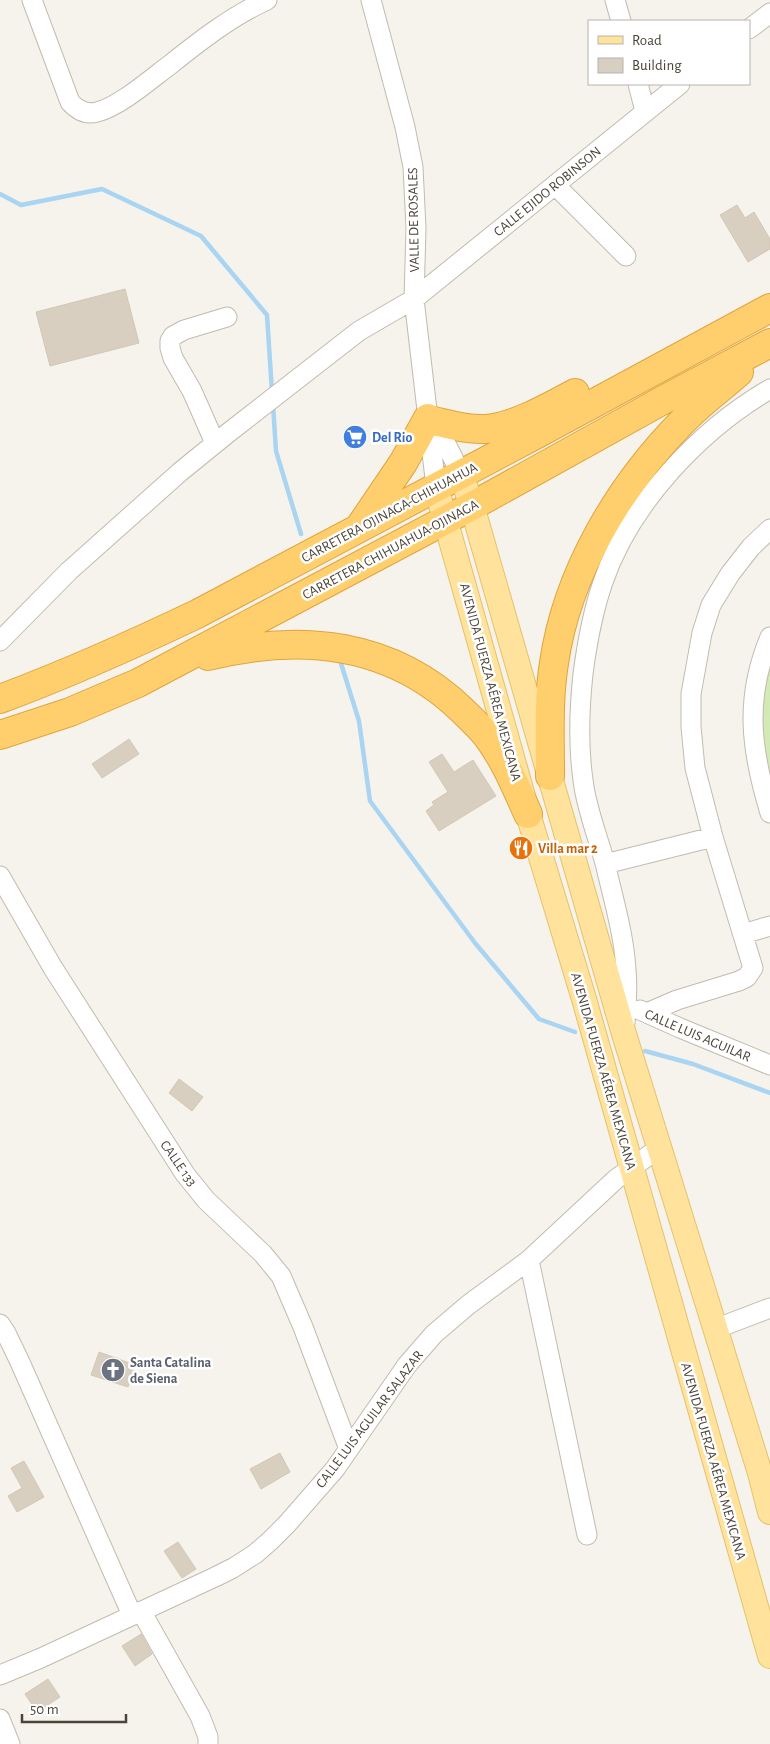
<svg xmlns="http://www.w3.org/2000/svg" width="770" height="1744" font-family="'Alegreya Sans',sans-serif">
<rect width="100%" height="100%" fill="#f6f3ec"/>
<!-- green -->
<path fill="#d2eab5" d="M770,661V771L763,747L760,705Z"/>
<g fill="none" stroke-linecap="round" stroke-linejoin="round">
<!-- stream -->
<path stroke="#a9d4f2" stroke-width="4.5" d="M0,194L21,205L102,189L201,236L267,315L272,392
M273,405L276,451L301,534
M339,657L359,721L370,801L475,943L539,1019L575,1032
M645,1051L693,1064L770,1093"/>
</g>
<!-- building -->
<path fill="#d8cfc1" stroke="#d3c7b4" d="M737,205L745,218L754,212L770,239V249L748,262L720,215Z
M125,289L139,343L50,366L36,312Z
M129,739L139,754L102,778L92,764Z
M442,754L454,772L473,760L496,796L439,831L426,811L434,805L432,802L448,792L429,762Z
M179,1079L203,1097L192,1111L169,1093Z
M99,1352L135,1365L128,1387L91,1375Z
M280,1453L290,1472L261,1489L250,1469Z
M24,1461L44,1497L17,1512L8,1496L22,1488L11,1468Z
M178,1542L196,1569L182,1578L164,1551Z
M141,1634L152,1654L135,1666L122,1646Z
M48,1679L60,1697L37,1712L25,1694Z"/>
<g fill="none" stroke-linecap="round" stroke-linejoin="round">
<!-- minor casing -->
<g stroke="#c2bbae" stroke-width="21">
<path id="minor" d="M32,0L70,102C77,110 86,115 97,112C119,107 152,78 171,64C201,40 232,16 267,0
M371,0L405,127L413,167L416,228L414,299L436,487
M615,0L621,21
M749,29L770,13
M638,84L645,111
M555,185L626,256
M433,418L461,474
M215,443L192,391L173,358L170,348V341L173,336L184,330L227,317
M770,637C744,699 751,750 770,813
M0,641L69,571L180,472L228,433L359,331L414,299L680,84
M605,864L713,837
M0,876L53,968L185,1174L206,1200L263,1254L281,1276L303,1327L349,1449
M743,934L770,926
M640,1010L680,1028L770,1065
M647,1013L677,1000L739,981L747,977L753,968L713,837L695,768L691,727V694L702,633L711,605L730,574L751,547L770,529
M625,1023C626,1006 628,988 626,970C624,934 613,898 605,863C598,838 588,812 584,787C578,750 579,711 583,674C587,643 593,611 603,582C630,503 700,430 770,389
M529,1260L587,1535
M0,1324L6,1333L19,1360L132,1615
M715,1329L770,1308
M141,1611L200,1716L208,1737V1744
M0,1675L41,1658L215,1577L233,1568L255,1554L270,1541L287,1524L335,1469L407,1365L434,1334L468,1305L529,1260L616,1179L659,1148
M0,1719L10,1744"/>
</g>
<!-- major casing -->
<g stroke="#e6c16a" stroke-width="26">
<path id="major" d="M461,474L472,506L624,1034L760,1473L770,1512
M436,487L528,814L584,999L770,1656"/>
</g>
<!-- highway casing -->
<g stroke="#e0a43c" stroke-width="30">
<path id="highway" d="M434,421C451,425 468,430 485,429C512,428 551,406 575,393
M361,525L403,463L428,418
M208,656C301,633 392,642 463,711C471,719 480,727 487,736C505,760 516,787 528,814
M0,699C67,674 132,645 197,614L537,434L770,308
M0,735L70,712L138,683L472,506L665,399L770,343
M550,776C550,738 548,700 554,663C567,573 619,486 682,422C699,404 720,389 739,372"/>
</g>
<!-- minor -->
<use href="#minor" stroke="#fff" stroke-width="19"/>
<!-- major -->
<use href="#major" stroke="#ffe39c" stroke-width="24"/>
<!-- highway -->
<use href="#highway" stroke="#ffcf6e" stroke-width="28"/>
</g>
<!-- icons -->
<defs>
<g id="supermarket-disc" transform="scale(1.25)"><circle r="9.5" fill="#3f7fe0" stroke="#fff"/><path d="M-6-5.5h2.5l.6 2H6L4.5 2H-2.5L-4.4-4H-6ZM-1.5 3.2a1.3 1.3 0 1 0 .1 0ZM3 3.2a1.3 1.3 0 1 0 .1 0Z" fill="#fff"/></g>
<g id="restaurant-disc" transform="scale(1.25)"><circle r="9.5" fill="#e8710a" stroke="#fff"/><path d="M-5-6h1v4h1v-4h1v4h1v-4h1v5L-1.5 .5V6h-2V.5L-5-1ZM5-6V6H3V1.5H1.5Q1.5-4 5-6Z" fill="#fff"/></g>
<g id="church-disc" transform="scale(1.25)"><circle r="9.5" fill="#6b7280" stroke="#fff"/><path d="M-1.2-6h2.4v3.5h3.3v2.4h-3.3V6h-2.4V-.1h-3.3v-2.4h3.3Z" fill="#fff"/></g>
</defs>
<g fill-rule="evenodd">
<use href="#supermarket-disc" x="355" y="437"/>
<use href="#restaurant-disc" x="521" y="848"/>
<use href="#church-disc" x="113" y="1370"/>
</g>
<g text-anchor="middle" stroke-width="5" stroke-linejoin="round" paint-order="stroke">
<!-- street labels -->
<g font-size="14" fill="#4b4439" stroke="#fff">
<text transform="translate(547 191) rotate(-39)" y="5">CALLE EJIDO ROBINSON</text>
<text transform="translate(413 220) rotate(-91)" y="5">VALLE DE ROSALES</text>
<text transform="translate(389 512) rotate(-28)" y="5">CARRETERA OJINAGA-CHIHUAHUA</text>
<text transform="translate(390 549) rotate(-28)" y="5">CARRETERA CHIHUAHUA-OJINAGA</text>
<text transform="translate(491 682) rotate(75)" y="5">AVENIDA FUERZA AÉREA MEXICANA</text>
<text transform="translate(698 1035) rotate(23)" y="5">CALLE LUIS AGUILAR</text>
<text transform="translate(604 1071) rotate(74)" y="5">AVENIDA FUERZA AÉREA MEXICANA</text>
<text transform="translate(179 1163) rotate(55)" y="5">CALLE 133</text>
<text transform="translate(369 1419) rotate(-53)" y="5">CALLE LUIS AGUILAR SALAZAR</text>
<text transform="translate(714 1461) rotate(74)" y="5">AVENIDA FUERZA AÉREA MEXICANA</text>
</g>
<!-- shop labels -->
<g font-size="14" font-weight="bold" fill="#366cbe" stroke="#fff" text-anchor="start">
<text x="372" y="442">Del Rio</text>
</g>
<!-- food labels -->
<g font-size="14" font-weight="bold" fill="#c56008" stroke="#fff" text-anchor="start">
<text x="538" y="853">Villa mar 2</text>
</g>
<!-- worship labels -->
<g font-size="14" font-weight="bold" fill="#5b616d" stroke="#fff" text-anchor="start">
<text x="130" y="1367">Santa Catalina<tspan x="130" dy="16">de Siena</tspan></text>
</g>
</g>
<!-- legend -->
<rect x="588" y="20" width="162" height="65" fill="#ffffff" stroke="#b7b4b0"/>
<rect x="598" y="36" width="25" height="8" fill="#ffe39c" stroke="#b7b4b0"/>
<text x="632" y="45" font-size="15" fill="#4b4439">Road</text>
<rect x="598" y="58" width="25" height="15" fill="#d8cfc1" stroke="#b7b4b0"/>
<text x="632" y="70" font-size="15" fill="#4b4439">Building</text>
<!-- scale -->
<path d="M22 1714v8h104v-8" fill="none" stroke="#4b4439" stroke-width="2.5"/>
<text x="30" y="1714" font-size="15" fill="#4b4439" stroke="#ffffff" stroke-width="4" paint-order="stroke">50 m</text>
</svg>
